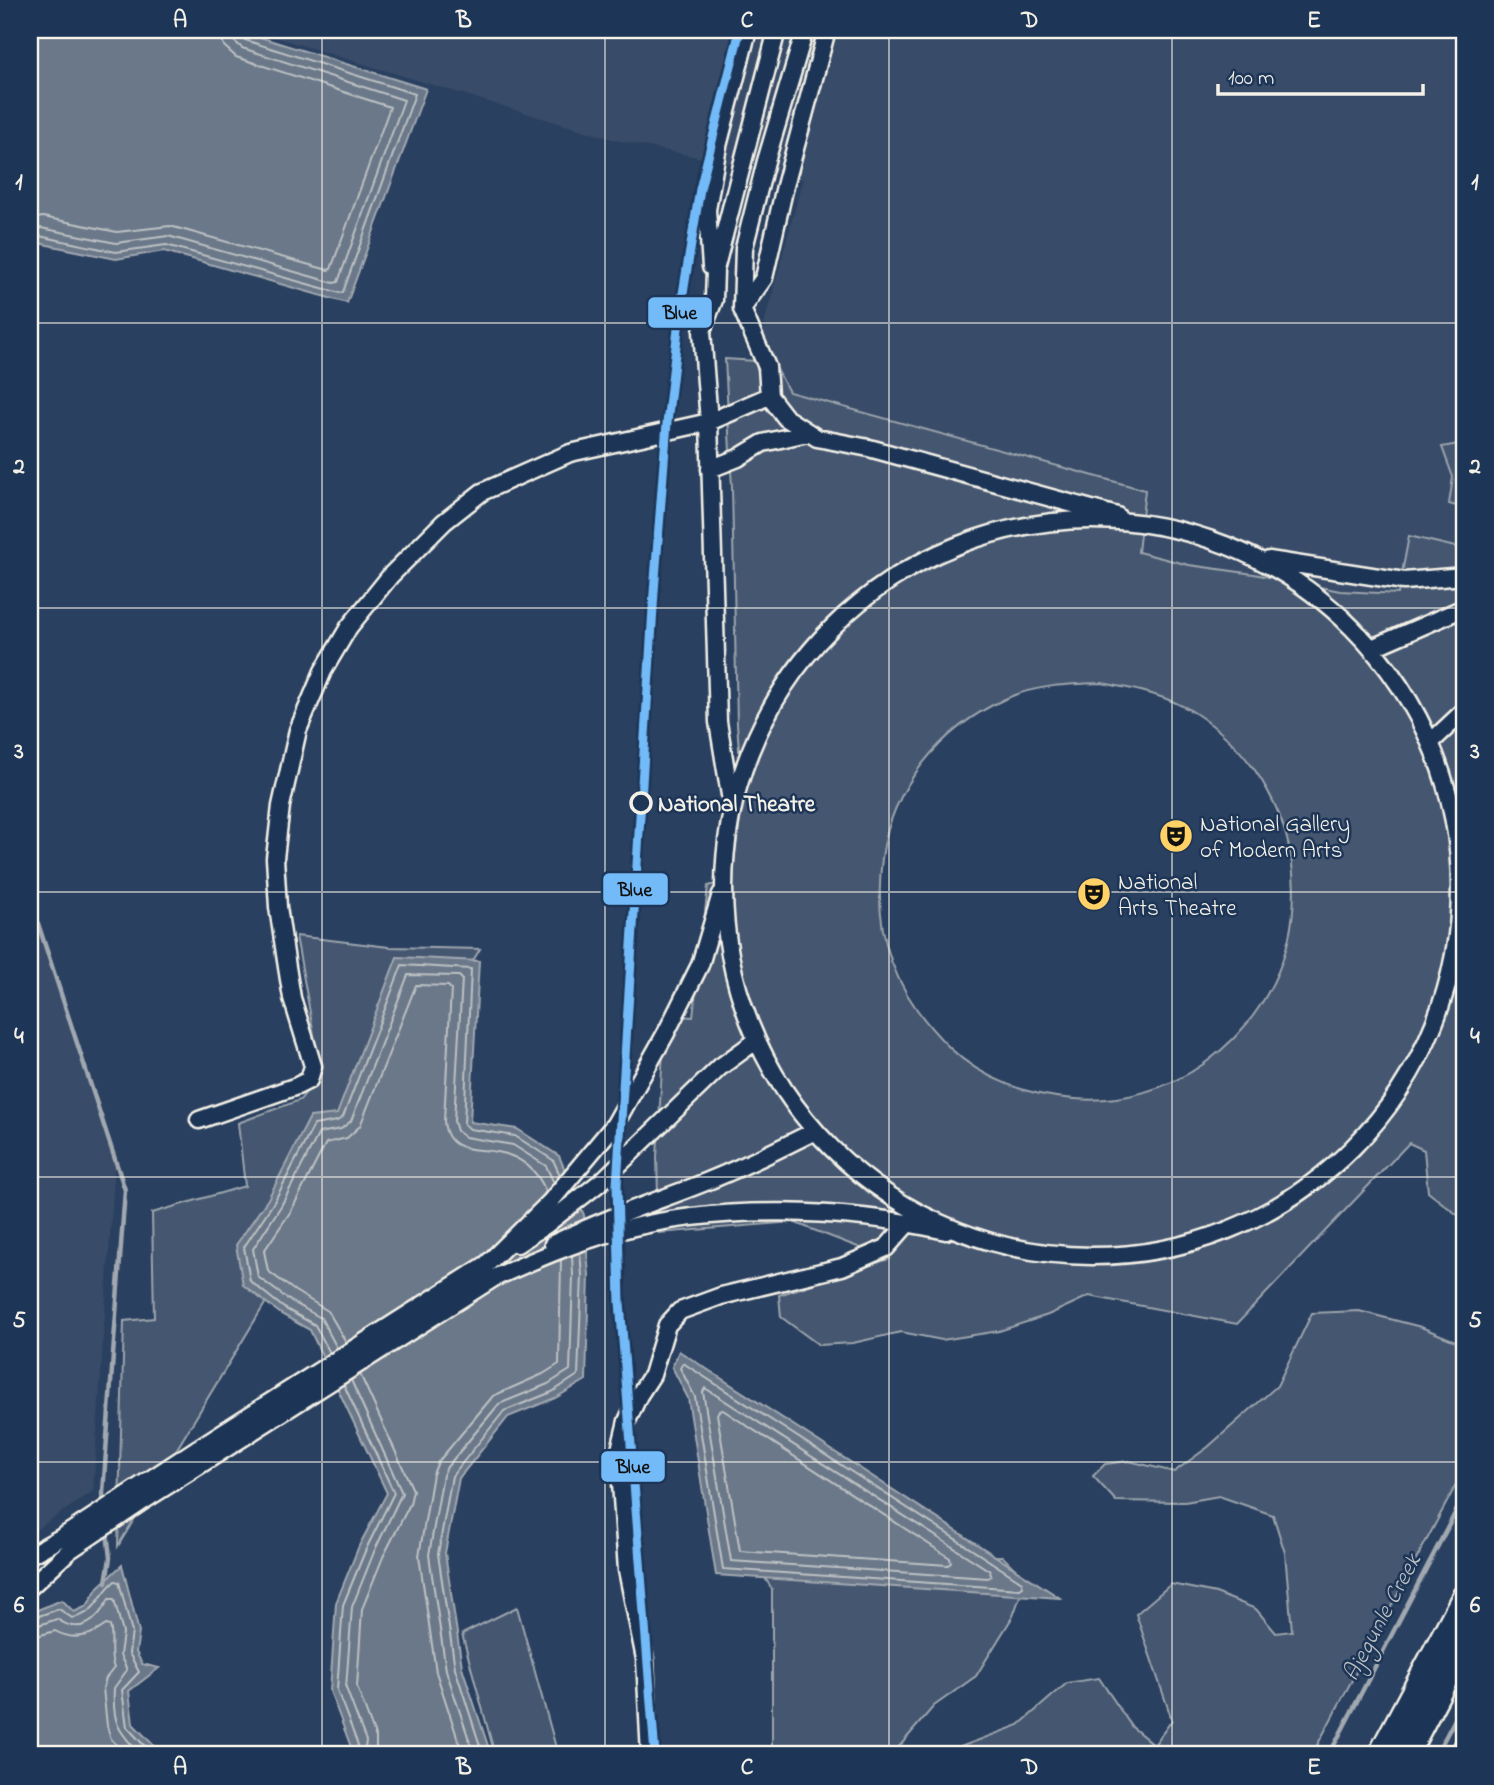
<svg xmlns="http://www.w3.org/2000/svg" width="1494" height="1785" font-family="'Indie Flower',sans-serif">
<rect width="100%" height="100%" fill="#2a4060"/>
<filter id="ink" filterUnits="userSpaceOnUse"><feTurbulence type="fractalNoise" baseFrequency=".0143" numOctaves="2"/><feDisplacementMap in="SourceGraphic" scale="14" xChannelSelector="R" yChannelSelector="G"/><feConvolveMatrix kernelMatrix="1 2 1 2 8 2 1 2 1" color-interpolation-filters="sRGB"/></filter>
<g filter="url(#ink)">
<!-- built -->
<path fill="#374c69" d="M251,30H1429L1464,41V443L1442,447L1464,504V554L1402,605L1190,578L786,401L767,368L763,328L803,179L615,140Z
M30,889L115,1161L93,1491L30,1534Z"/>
<!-- green -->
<path fill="#445771" stroke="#9ca4ac" stroke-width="2" fill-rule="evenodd" d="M725,359L773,362L789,392L1145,490L1138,552L1189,565L1254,574L1340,591L1398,594L1409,536L1464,549V1220L1428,1192L1424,1150L1409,1143L1237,1324L1089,1296L1048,1315L999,1331L942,1340L901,1332L853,1343L819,1345L781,1317L779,1295L889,1259L793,1222L659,1233L657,1157L665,1015L693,1017L708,886L731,880L743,800L737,724L732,488ZM1102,683C1134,689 1167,695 1195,713C1322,796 1328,974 1205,1063C1167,1090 1120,1103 1075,1099C1030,1096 983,1080 950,1048C895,994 872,936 882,858C891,788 941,728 1005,699C1036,685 1069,684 1102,683Z
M1464,443V508L1449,504L1453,477L1442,447Z
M296,936L389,947L480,949L118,1546L124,1321L154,1318L152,1213L245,1186L238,1123L300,1100L321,1073Z
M1359,1311L1421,1327L1460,1343L1464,1336V1470L1312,1755H939L1019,1725L1067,1683L1099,1678L1132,1727L1154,1745L1172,1720L1136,1614L1171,1584L1216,1593L1256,1609L1276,1633L1292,1631L1285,1553L1273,1515L1219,1496L1185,1502L1116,1501L1093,1476L1105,1464L1129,1461L1174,1472L1208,1447L1277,1386L1312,1313Z
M1002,1556L1026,1580L1013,1616L976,1676L934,1706L892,1755H772V1589L753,1559Z
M517,1607L558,1755H495L462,1634Z"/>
<!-- water -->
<path fill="#6a788a" stroke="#a1a8b0" stroke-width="2" d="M30,30H237L426,89L347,303L164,251L116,259L38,243L30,259Z
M397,957L479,961L470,1122L517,1129L559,1156L584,1215L589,1275L586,1380L555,1398L508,1417L459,1478L445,1553L462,1667L491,1755H345L351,1747L330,1691L336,1603L359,1546L387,1493L310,1330L281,1314L243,1285L236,1245L268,1199L310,1117L337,1114Z
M679,1351L1060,1598L716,1575L688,1398L672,1367Z
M122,1565L139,1632L136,1652L142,1664L159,1668L129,1691L133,1724L163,1755H30V1613L62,1600L74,1612L87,1606L98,1587Z"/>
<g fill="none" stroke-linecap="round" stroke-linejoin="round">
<!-- shore -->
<path stroke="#bdc1c2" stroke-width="2" d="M30,219L43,217L117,232L170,226L328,270L331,269L390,107L236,57L224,46L220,30
M30,230L41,228L116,243L168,236L334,283L338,282L404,100L242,48L233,40L231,30
M30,243L33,238L39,236L116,252L166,245L340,293L343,292L415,94L245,40L240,36L239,30
M346,1342L328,1311L295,1291L268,1271L264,1251L291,1211L326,1143L347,1138L360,1126L416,985L448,986L451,989L444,1121C447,1159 484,1145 509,1155C528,1162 539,1174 546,1192
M337,1348L321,1318L289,1300L258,1277L253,1249L281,1206L319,1133L341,1129L351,1121L408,975L459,976L462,979L454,1121L457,1131L465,1137L513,1145L546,1166L554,1183
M330,1353L315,1325L284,1308L250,1281L244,1247L274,1202L314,1125L337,1121L343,1117L402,965L471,969L464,1124L470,1129L515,1136L553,1160L560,1175
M683,1363L1022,1582L1023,1587L1020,1589L723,1569L695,1397L680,1368Z
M360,1374L413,1490L410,1504L383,1557L362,1609L357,1687L376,1738V1755
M351,1380L402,1493L374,1552L352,1607L346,1688L366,1741L364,1755
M344,1385L394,1493L366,1549L343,1605L337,1690L358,1745L354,1755
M705,1388L990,1571L991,1576L988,1578L731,1561L703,1392Z
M723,1410L950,1558L951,1563L948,1565L740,1551L717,1414L719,1411Z
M30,1619L59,1609L72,1618C97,1614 97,1596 115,1581L119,1582L132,1632L129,1653L139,1672L122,1690L127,1727L153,1755
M30,1628L57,1619C81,1636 97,1621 109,1599H114L123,1633L120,1655L127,1670L114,1688C112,1723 118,1731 141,1755
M30,1638L55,1631C73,1641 90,1637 106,1625L110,1626C114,1640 108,1653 114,1668L106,1678L103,1688L107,1726L111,1739L127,1755
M463,1755L436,1672L419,1556L433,1474L438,1462L493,1396L543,1374L559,1364L561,1260
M474,1755L446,1670L429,1555L443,1475L447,1467L499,1404L548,1384L570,1370L573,1275L572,1256
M483,1755L455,1668L438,1554L452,1476L504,1411L552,1392L578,1375L582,1275L580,1253"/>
<!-- stream -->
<path stroke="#a1a8b0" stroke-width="4.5" d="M30,899L125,1190L103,1493L104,1506
M106,1582L110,1558L107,1532
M1329,1755L1464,1496
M1436,1755L1464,1702"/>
<!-- minor casing -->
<g stroke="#f4f1e8" stroke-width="21">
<path id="minor" d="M805,30L766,161L744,248L742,309L767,367L769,396L786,418L817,438L869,448L1117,516
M711,267L707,210L718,146L748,30
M742,309L764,278L785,186L827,30
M710,469L738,458L763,443L807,433
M724 888a368 368 0 1 1 736 0a368 368 0 1 1-736 0Z
M1269,560L1404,581L1464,576
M1374,647L1464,608
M1431,742L1464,711
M731,801L718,722L709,422L702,331L714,300L715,270L777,30
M199,1120L297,1086L309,1080L313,1066L292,998L287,967L278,907L275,858L281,806L298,730L323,671L349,627L391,575L444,522L482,492L570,453L709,422L769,396
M517,1244L547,1224L603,1180L720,1067L757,1040
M553,1244C599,1221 646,1205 693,1187C735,1171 775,1151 815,1131
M30,1555L64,1536L195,1450L487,1264L550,1202L615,1124L666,1033L700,965L721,894
M30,1587L70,1550L140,1503L494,1278C534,1260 575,1242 618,1231C719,1204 846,1208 946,1231
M650,1755L645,1659L627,1570L619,1454L627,1421L639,1395L652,1375L667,1325L680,1311L721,1296L842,1267L886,1248L909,1222
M1458,1755L1464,1744"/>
</g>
<!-- highway casing -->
<g stroke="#f4f1e8" stroke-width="28">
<path id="highway" d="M1380,1755L1464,1597
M1406,1755L1464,1644"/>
</g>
<!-- minor -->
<use href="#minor" stroke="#1d3557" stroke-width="16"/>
<!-- highway -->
<use href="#highway" stroke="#1d3557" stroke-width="23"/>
<!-- metro-1 casing -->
<g stroke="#1d3557" stroke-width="14">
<path id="metro-1" d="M655,1755L620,1302L617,1185L654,592L667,423L680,312L700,189L740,30"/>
</g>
<!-- metro-1 -->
<use href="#metro-1" stroke="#73baf8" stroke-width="9"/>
</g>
</g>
<!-- grid -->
<path fill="none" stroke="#f4f1e8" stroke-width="2" stroke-opacity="0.55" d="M322,30V1755M605,30V1755M889,30V1755M1172,30V1755M30,323H1464M30,608H1464M30,892H1464M30,1177H1464M30,1462H1464"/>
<!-- icons -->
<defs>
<g id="theatre-disc" transform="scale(1.75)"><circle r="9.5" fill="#ffd166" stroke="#1d3557"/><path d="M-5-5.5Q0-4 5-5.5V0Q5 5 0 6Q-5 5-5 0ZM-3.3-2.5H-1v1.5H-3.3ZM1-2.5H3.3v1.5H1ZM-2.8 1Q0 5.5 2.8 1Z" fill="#111"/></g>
</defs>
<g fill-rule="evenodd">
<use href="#theatre-disc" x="1176" y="836"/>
<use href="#theatre-disc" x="1094" y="894"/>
</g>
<!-- markers -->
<circle fill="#1d3557" stroke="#f4f1e8" stroke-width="3.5" cx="641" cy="803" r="10"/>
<g text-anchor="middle" stroke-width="5" stroke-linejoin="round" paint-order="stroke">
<!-- stop labels -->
<g font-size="23" font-weight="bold" fill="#f4f1e8" stroke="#1d3557" text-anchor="start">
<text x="658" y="811">National Theatre</text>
</g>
<!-- poi labels -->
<g font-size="23" fill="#f4f1e8" stroke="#1d3557" text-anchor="start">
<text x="1200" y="831">National Gallery<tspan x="1200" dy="26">of Modern Arts</tspan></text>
<text x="1118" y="889">National<tspan x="1118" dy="26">Arts Theatre</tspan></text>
</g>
<!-- water labels -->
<g font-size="24" font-style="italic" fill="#bdc1c2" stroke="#1d3557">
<text transform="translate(1381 1617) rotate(-62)" y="8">Ajegunle Creek</text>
</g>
</g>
<g stroke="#1d3557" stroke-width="2.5">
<rect x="647" y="296" width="66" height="33" rx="7" fill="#73baf8"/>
<rect x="602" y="872" width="67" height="34" rx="7" fill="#73baf8"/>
<rect x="600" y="1450" width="66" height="33" rx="7" fill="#73baf8"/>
</g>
<g font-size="19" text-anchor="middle" font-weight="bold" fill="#111">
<text x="680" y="319">Blue</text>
<text x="635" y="896">Blue</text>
<text x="633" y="1473">Blue</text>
</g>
<!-- margin -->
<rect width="1494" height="1785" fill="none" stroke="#1d3557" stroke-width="77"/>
<!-- scale -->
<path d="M1218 84v10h205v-10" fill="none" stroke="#f4f1e8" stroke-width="3.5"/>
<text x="1228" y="84" font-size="21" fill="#f4f1e8" stroke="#1d3557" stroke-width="5" paint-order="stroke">100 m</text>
<rect x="38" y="38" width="1418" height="1708" fill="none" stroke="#f4f1e8" stroke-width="2.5"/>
<g font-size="23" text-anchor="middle" font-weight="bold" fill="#f4f1e8">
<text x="180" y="27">A</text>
<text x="464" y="27">B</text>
<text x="747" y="27">C</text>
<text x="1030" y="27">D</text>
<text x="1314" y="27">E</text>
<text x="19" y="189">1</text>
<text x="1475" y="189">1</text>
<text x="19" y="473">2</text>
<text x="1475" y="473">2</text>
<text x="19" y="758">3</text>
<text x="1475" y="758">3</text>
<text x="19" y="1043">4</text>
<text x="1475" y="1043">4</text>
<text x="19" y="1327">5</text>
<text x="1475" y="1327">5</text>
<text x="19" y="1612">6</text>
<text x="1475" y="1612">6</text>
<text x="180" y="1774">A</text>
<text x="464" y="1774">B</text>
<text x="747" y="1774">C</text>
<text x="1030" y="1774">D</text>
<text x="1314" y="1774">E</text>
</g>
</svg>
